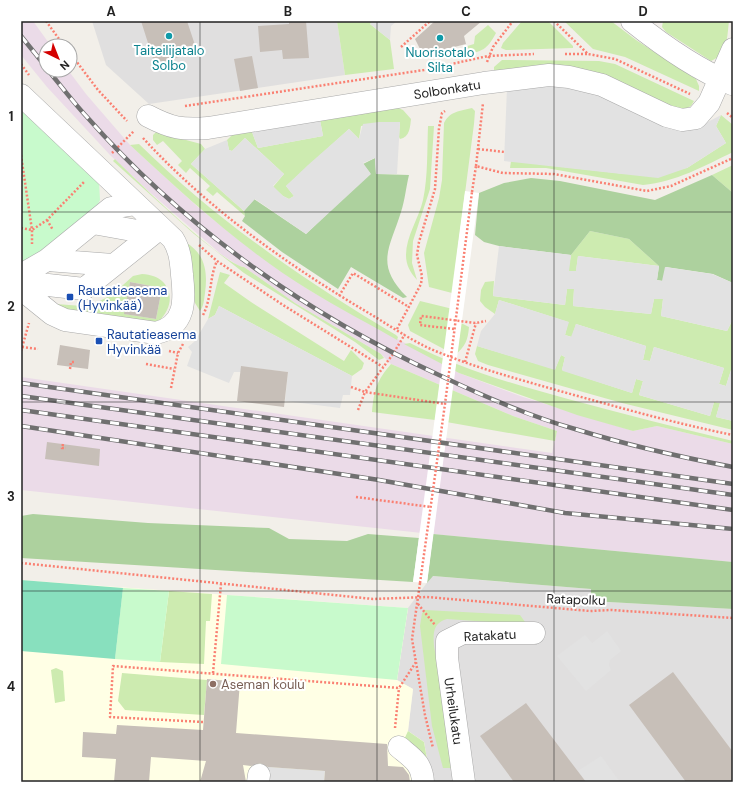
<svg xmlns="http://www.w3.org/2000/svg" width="754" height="803" font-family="'DM Sans',sans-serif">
<rect width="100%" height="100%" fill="#f2efe9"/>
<!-- residential -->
<path fill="#e0dfdf" d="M92,21H337L345,75L149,104L106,65Z
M432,576L591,589V601L733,609V782H431L424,742L408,731L413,689L397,680L408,608Z"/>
<!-- industrial -->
<path fill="#ebdbe8" d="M21,21H33L51,46H46V70H68L86,94L130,145L199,208L239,240L309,290L459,373L523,397L633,431L657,426L733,444V562L422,533L21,490V377L552,453L557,431L513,416L391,364L381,354L295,303L244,267L239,266L222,255L146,189L110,155L47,87L21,55Z"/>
<!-- education -->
<path fill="#ffffe5" d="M21,580L408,608L397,680L413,689L408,731L424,742L431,782H21Z"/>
<!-- grass -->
<path fill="#cdebb0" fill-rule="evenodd" d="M337,21H373L370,24L390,40L394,69L345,75Z
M522,21H548L573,46V48L506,50L501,48L503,43Z
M564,21H611L636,40L696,79L699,86V91L625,57L593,49Z
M663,21H729C727,37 728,54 711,61L666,32L662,27Z
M488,25L496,33C487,50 482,52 464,54V47L474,44L475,36Z
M502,60L599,61L615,64L694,101L691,106L685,109L494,71V67Z
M396,107L403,110L411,119C410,127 410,137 400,139L399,137L400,122L361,126L359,139L349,129L286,186L294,196L289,199L283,196L273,187L284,174L245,138L232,151L229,150L227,140L234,133L252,132L258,148L323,136L320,120Z
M472,108L475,111L474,124L452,293L429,287L424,253L439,198L442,180L444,123C450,111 460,111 472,108Z
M721,115L733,125V152C704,166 676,182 643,185L546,168H510L511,161L625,174L687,168L726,143L716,126Z
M428,126H434L430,189L413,241L412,263L417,280C410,272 406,265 406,255C406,236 419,218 423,200C428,176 427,151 428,126Z
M156,132L201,144L205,149L191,164L244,211L245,216L217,192L213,196L206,190L210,186L190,168L186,173L178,165L182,161L163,141L157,145L153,140V135Z
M139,144C217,221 302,279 396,335L398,337L397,340C368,323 338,308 309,290C244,250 186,197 130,145Z
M115,159C133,177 224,266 244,267L295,303L381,354L384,358L379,360L355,342L244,273L194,234L113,161Z
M733,165V193L712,175Z
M590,231L629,239L659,266L578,256L576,271H568L571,255Z
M185,242C205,253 208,272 205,293C204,299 204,306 200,311L195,303Z
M220,272L230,275L224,283L251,302L344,361L351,350L364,363L362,369L352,376L219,306L215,315L208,319Z
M142,274C171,275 179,303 158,322L74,316L56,304L95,307L96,303L113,294L133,276ZM130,282L162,288L156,319L125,314Z
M494,281L493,296L565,305L567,289H574L573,306L651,314L654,299H663L661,316L727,331L733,319V371L731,370L726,386L719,384L724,368L654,347L650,361L643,360L646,346L576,324L572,337L565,335L568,322L499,300L495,314L485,307L480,301L481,290L485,282Z
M420,301L457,310L461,323L469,327C468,340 465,347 455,355L410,331L408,325Z
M410,343C460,369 513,384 568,399C623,414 678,428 733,441V444L657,426L633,431L577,415L459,373L404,344Z
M477,346L555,369L561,355L565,357L562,370L632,393L636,379L643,381L639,395L710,416L714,402L720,403L716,417L733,421V430L622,403L488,365L478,361L475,354Z
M391,364L513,416L557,431L555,441L435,420L372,412C374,390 377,380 391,364Z
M169,591L212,594L210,621H206L204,664L160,662Z
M425,610L520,615L525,622L518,624L447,619C433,623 433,633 434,646L446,715L451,768H443L432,726L420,626L422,613Z
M56,668L63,671L65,701L55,703L51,670Z
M122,673L207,680L204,715L125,710L118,701Z
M408,731L424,742L431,782L403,742Z"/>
<!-- forest -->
<path fill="#add19e" d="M375,158L376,174L409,175C406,187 405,200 401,212C390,248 374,264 407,297L403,298L351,267L338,289L282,252L242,221L245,216L244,211L254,199L306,234L370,173L363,164Z
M712,175L733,193V283L713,274L666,267L663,281L657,280L659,266L629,239L590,231L571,255L499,246L484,242L475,235L479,193L504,183L531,178L560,181L655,200Z
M33,514L148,523L269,528L289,539L347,541L368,534L419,538L413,582L21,558V516Z
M433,534L733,562V609L591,601V589L433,576L427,583Z"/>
<!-- park -->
<path fill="#c8facc" d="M21,110L99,182L100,200L96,208L53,243L21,263Z
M123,588L169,591L160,662L115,659Z
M227,595L408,608L397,680L221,664Z"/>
<!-- pitch -->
<path fill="#88e0be" d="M21,580L123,588L115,659L21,651Z"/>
<!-- parking -->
<path fill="#e2e2e2" d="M373,21H397L391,26L390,40L370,24Z
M567,85L702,125L721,115L716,126L726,143L687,168L658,178L504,161L507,88Z
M320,120L323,136L258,148L252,132Z
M379,122H400L397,174H376L375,158L363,163L371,174L306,234L255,199L244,211L191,164L205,149L227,140L229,150L232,151L245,138L284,174L273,186L283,196L289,199L294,196L286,186L308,165L349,129L359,139L363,124Z
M499,246L571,255L569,271H576L578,256L659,266L657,280L662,281L665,267L712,274L733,283V319L727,331L661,316L663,299H654L651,314L573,306L574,289H567L565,305L493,296Z
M499,300L569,322L565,335L571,337L576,324L646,346L643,360L650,361L654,347L724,368L719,384L726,386L731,370L733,371V421L716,417L720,403L714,402L710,416L639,395L643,381L636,379L632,393L563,371L562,370L565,357L561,355L555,370L477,346L481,331L495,314Z
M219,306L352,376L350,395H343L340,408L285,401L288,372L242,367L241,372H234L229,383L187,366L192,352L188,347L195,341L208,319L215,315Z
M607,631L621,651L610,660L609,665L611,670L586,691L557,656L585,635L592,643Z
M601,756L620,782H586L578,771Z
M255,766L325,771L324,782H254Z"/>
<!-- pier -->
<path fill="#fff" d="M465,191L479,193L427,583L413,582Z"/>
<!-- building -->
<path fill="#c7bfb8" d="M141,21H187L197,51L155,65Z
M289,21H306L309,58L283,59L282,50L260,52L258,26L289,24Z
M435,21H482L464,36L466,44L423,55L415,39Z
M252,56L258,88L240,91L234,59Z
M130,282L162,288L156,319L124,314Z
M60,345L90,350L88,369L57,365Z
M241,366L288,372L284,407L237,401Z
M47,442L100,449L99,466L45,459Z
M673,672L733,752V782H686L629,705Z
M207,679L240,682L236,733L387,744L388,766L403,767L409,775L410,782H324L325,771L268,767L260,763L251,766L243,765L246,782H200L206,761L151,757L149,782H114L116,759L82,757L83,732L116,734L117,725L203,730Z
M526,703L586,782H514L480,736Z"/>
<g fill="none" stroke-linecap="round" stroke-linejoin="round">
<!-- minor casing -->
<g stroke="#a9a9a9" stroke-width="23">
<path id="minor" d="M632,21C662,45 696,69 732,84
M21,95L173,239C180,250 181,262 182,275C185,300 186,326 156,333L65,320L52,314L21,289
M148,116C171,128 181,130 208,128L484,83L549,75L569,77L602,85L667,116L682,120L696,118L709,103L733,49
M93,223L143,232L162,231
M47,260L113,265
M21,275L47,260L111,208L136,204
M21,282L84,289L154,233
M399,747C412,758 422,763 423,782
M258,782L259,775
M464,782L447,658V641L463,633H534"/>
</g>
<!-- path -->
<path stroke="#fa8072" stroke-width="2.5" stroke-dasharray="2 2" stroke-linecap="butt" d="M46,21L64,46
M554,21L588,54L615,59L690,94
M401,47L430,21
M70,53L98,90L127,121
M565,54H588
M487,62L493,47L513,21
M21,64L29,75
M185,106L424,70L488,56L534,54
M727,113L733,118
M143,138C208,209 289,266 372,315C395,329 418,345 443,354C480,369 518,379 556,390C614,406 673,423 733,435
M478,149L505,152
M112,153L134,131
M21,155L32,230V244
M476,166L483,103
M472,192L476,166L503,173L554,174L647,191L671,186L733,158
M47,220L53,230
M21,228L32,230L47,220L84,182
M199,245L217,261L283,305L383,367
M339,296L353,273L409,307
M203,315C212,298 209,278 217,261
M397,329L421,284L422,276L417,255L419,242L435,189L439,128L442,113L445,111
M454,329L420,325L421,316L476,323L486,321
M22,347L38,349
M21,351L29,323
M169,351L178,353
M465,362L476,323
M146,364L174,369
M70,369L71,362H74
M351,387L365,392L393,354L405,334
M171,388L178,353L183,344
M358,410L365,392L445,404
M63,444L62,448H66
M356,497L431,507
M21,563L373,599L427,597L590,611L611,610L733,618
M420,583L412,639L425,715L433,748
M418,604L435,625
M213,673L221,584
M203,722L110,717L113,666L399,688L416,662
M395,728L399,688"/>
<!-- minor -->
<use href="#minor" stroke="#fff" stroke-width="22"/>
<!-- rail casing -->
<g stroke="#707070" stroke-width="4.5">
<path id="rail" d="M21,36L46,67
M48,70C61,86 73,102 87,117C184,227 306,314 439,375C483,396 528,416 575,429C627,445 680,457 733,467
M21,383L733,484
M21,396L733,495
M21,410L733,510
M21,426L379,480L565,513L733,529"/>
</g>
<!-- rail -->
<use href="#rail" stroke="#fff" stroke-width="3" stroke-dasharray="9" stroke-linecap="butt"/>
<!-- path-bridge -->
<path stroke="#fa8072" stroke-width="2.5" stroke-dasharray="2 2" stroke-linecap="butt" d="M420,583L445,404L472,192"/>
</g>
<!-- grid -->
<path fill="none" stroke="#222" stroke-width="1" stroke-opacity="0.55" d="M200,21V782M377,21V782M554,21V782M21,212H733M21,402H733M21,591H733"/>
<!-- markers -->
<g fill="#0f9aa8" stroke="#fff" stroke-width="1.5">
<circle cx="169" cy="36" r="4"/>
<circle cx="440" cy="38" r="4"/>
</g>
<g fill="#1a4fb4" stroke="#fff" stroke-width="1.5">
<rect x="66" y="293" width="8" height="8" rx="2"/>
<rect x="95" y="337" width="8" height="8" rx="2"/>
</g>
<circle fill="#8d6e63" stroke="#fff" stroke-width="1.5" cx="213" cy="684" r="4"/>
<g text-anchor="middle" stroke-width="4" stroke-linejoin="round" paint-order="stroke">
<!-- culture labels -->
<g font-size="13" fill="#0d838f" stroke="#fff">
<text x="169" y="55">Taiteilijatalo<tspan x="169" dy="15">Solbo</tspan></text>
<text x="440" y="57">Nuorisotalo<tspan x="440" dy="15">Silta</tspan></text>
</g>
<!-- street labels -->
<g font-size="13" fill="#222" stroke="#fff">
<text transform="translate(447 89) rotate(-9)" y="5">Solbonkatu</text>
<text transform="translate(576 599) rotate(2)" y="5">Ratapolku</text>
<text transform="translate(490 635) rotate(-3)" y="5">Ratakatu</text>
<text transform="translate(454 711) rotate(82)" y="5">Urheilukatu</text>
</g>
<!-- transit labels -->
<g font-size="13" fill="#164399" stroke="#fff" text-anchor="start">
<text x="78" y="295">Rautatieasema<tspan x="78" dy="15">(Hyvinkää)</tspan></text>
<text x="107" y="339">Rautatieasema<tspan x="107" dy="15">Hyvinkää</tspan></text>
</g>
<!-- education labels -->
<g font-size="13" fill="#785e54" stroke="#fff" text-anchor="start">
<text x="221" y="689">Aseman koulu</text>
</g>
</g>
<!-- border -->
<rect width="754" height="803" fill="none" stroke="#ffffff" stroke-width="44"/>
<!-- north arrow -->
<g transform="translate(58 58) rotate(137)"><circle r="19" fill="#ffffff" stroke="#a7a7a7"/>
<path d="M0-3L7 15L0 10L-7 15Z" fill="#d40000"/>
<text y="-6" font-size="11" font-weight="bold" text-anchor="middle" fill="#222222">N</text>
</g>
<rect x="22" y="22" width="710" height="759" fill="none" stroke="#222" stroke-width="1.5"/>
<g font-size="13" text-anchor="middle" font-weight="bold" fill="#222">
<text x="111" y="16">A</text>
<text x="288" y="16">B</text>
<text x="466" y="16">C</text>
<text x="643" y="16">D</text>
<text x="11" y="121">1</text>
<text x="11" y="311">2</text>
<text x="11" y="501">3</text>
<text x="11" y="691">4</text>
</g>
</svg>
